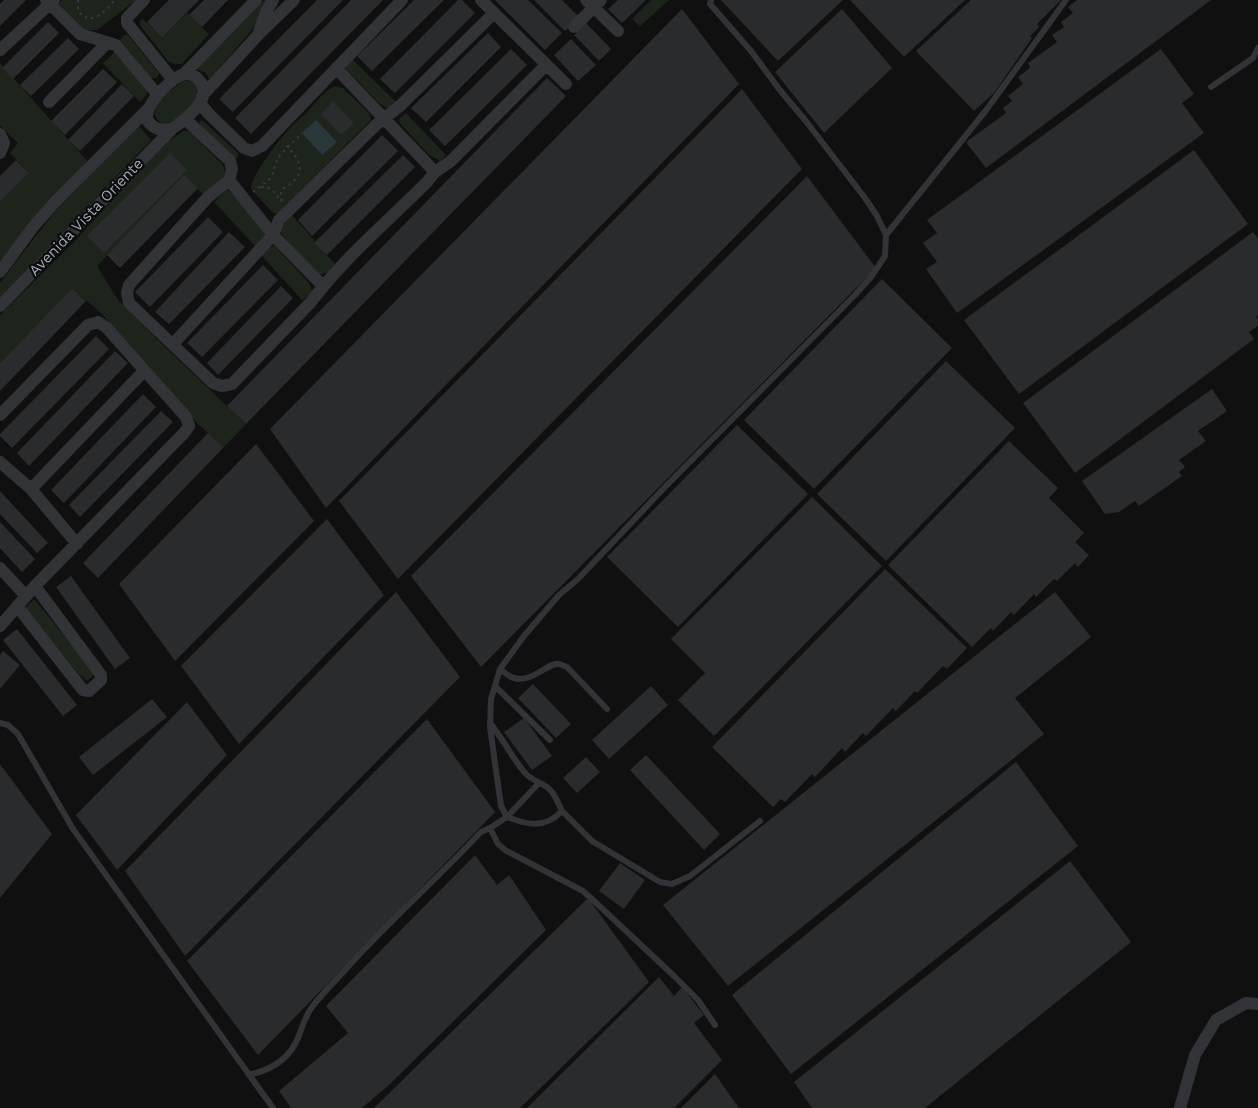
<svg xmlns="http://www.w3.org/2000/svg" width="1258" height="1108" font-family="'Work Sans',sans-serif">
<rect width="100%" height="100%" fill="#101011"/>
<!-- green -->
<path fill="#1d241c" d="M62,0H136L97,30H83L59,4Z
M264,0H270L252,30L209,80C207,72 203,71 196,69Z
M651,0H669L640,26L632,19Z
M187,13L209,34L182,64H174L168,61L140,25V21L142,18L162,38Z
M127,34L159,73L157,78H151L120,40L123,36Z
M115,52L146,87L147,94L140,102L103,63Z
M352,59L396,102L389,109L379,103L345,68Z
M0,63L88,162L0,263V202L29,173L10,153L18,143L0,126Z
M184,81C206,79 196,102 187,111C184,113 180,115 177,118C171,122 162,127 157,119C156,117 154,115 155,112C157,99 173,88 184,81Z
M335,86L343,88L370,114L371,120L277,214L272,212L251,189C250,177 281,137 290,128C295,122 302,118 307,112C317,102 322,92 335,86Z
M406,113L446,155L440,161L428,154L399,122L400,118Z
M202,120L238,153V157L236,159L233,158L200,125L199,122Z
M138,125L151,140L0,298V283L38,233L60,206Z
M183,131H188L193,135L222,164L225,170L223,177L204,195L184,176L97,266L118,300L164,346L246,424L224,447L197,423L148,365L101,313L72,288L0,363V315L74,242L121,190L169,141Z
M227,189C242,201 255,218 265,235L255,246L214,202Z
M292,215L335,264C329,272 325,276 315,274L281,233V227Z
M274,245L309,283L312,291L309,296L302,300L262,256L267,249Z
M34,599L90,667L94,675L87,681L78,673L25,608Z"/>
<!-- water -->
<path fill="#29373a" d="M316,120L337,142L322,155L302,133Z"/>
<!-- building -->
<path fill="#2a2b2d" d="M4,0H26L0,26V4Z
M169,0H199L162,38L147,22Z
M204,0H228L202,27L189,15Z
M317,0H343L233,112L219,99Z
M351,0H383L251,134L235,118Z
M414,0H444L372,71L357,56Z
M458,0H462L475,13L395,93L380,79Z
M495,0H528L562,33L545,50Z
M534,0H562L579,17L565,31Z
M618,0H646L622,23L608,9Z
M721,0H843L778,61Z
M850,0H965L904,57Z
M971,0H1061L1037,24L1039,27L1030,36L1032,38L994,93L974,111L916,51Z
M1077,0H1211L986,168L966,142L1006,113L1003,108L1012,101L1008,96L1023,84L1018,77L1030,68L1028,63L1057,42L1052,35L1064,27L1061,22L1073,13L1068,7Z
M682,9L739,84L326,508L270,429Z
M842,9L892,68L824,133L775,72Z
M48,22L59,33L13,79L2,68Z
M586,23L611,49L599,61L574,35Z
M488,33L501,47L426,122L411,108Z
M68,38L79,49L31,96L20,85Z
M571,39L596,65L578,81L554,55Z
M511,49L527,65L445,146L429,130Z
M1161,49L1194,94L1182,103L1204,133L957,313L926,269L937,262L923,243L937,233L927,220Z
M103,69L117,82L65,135L51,121Z
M547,78L566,96L246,424L227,406Z
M122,84L134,96L80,151L68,140Z
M742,89L802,169L398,579L339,501Z
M333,101L354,123L341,135L321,114Z
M382,135L398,151L312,236L298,220Z
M1194,150L1248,224L1019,394L964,320Z
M170,153L187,170L104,253L87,236Z
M403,155L415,167L327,255L314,243Z
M16,160L29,173L0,202V176Z
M184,175L198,188L120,268L107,255Z
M807,176L876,268L481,667L411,576Z
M208,217L223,232L150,307L135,292Z
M229,232L245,247L169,324L155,312Z
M1253,232L1258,238V315L1256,317L1258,319V326L1249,332L1254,339L1075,473L1023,403Z
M263,265L278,280L202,357L187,343Z
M882,279L952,348L814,489L744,420Z
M281,286L293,298L218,375L207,363Z
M72,288L86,301L0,391V363Z
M96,336L109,349L12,448L0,436V434Z
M115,351L128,363L29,466L17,453Z
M946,361L1015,428L886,561L817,494Z
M1212,389L1227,411L1198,431L1206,441L1179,460L1185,467L1179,472L1182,476L1139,506L1135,501L1119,512L1105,514L1082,481Z
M143,394L156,407L64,503L51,490Z
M161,411L173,422L80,517L69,505Z
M737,425L808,494L678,627L607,557Z
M208,433L224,447L98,578L83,563Z
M1009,441L1058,488L1049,498L1084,533L1075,542L1089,555L1078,567L1075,563L1057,581L1054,579L1036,597L1034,594L1014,615L1011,612L993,631L991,628L972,647L888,565Z
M256,444L314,521L175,661L119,584Z
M0,491L48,543L37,553L0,514Z
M812,497L882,566L714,736L678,700L705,673L671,639Z
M327,519L384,595L239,744L181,666Z
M0,522L35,559L22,572L0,548Z
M885,569L967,648L947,669L943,666L917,693L915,691L896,711L893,708L866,736L863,733L845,752L842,748L815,777L812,774L785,802L781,799L773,807L712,747Z
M71,576L130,658L115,669L56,587Z
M396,592L460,677L185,956L125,871Z
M1055,592L1091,637L1015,698L1044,734L728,986L663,905Z
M17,629L77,705L63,716L3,640Z
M3,651L20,665L0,689V655Z
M533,684L571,724L556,738L518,698Z
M651,686L668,705L609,759L592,740Z
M152,699L167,717L93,775L79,757Z
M187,702L227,755L117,870L76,815Z
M524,718L552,756L532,770L504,732Z
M427,719L495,812L258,1055L187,961Z
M646,755L720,834L704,850L630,770Z
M586,757L600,772L577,793L563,778Z
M1016,762L1078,846L791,1074L732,995Z
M0,764L52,834L0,898Z
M475,855L497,885L509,875L546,930L389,1085L362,1108H291L279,1091L348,1033L326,1006Z
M1070,861L1131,942L925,1108H812L794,1082Z
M620,863L645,880L624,909L599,891Z
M588,898L649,982L520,1108H374Z
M659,977L674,996L682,987L704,1015L694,1023L722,1060L674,1108H527Z
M715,1074L739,1108H681Z"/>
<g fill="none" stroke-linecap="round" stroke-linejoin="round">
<!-- path -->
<path stroke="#373a3d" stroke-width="2" stroke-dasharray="2.5 4" stroke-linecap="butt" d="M78,0C78,5 77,11 82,15C94,25 107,9 115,0
M261,187C273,186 275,194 281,202
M253,192L269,180L273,173L275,165L280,155L302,133
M282,201C281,199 280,195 281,193C281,189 286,187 289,185C309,170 297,156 283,142"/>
<!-- service -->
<path stroke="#313336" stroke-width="6" d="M1211,87L1253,58L1258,48
M886,235L987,109L1066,0
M500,669C504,672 509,677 514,678C533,683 548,662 559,664C560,664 566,667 567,667L607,709
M496,687L550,740
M0,723L8,725L18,734L73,829L273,1108
M490,723C503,739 512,758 526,774C533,781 541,782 548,788C555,793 558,803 562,811
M538,784L507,817C527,825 545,829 562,811L592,841L660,882L672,884L690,876L760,821
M490,828L498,844L505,850L583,891L593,900L673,975L698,1000L715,1025
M249,1075C271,1070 289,1060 298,1038C303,1026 304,1018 312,1007C322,994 334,982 345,970C388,922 437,879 481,832L490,828L507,817L501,806L490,727L491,699L500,669L524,636L559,595L578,579L664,488L855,295L871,277L885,256L886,235L877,216L865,198L805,120L779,89L751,51L710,4L711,0"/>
<!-- minor -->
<path stroke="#313336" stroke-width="12" d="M46,0L80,34L116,45L158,95
M144,0L127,18V23L173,80
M481,0L566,84
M586,0L618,31
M574,27L601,0
M259,32L266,12L273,0
M0,50L54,0
M336,68L435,172
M184,74L256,0
M202,96L258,35L294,0
M49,102L107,43
M200,103L208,113L244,148L252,151L262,146L402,0
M185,119L230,161L232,169L229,180L208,197L129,285L127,293L129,303L213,383L222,386L232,384L311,302C343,259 389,220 427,182L435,172L451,161L546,65
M0,134L4,143L0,153
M229,180L273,235L323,286
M0,272L33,227L57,200L148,109
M0,306L173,128C186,119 215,97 199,80C196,76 191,74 185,74C173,76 154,97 149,108C147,112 147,116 147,120C154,130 161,131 173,128
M173,344L273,235L279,220L376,125L401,105L494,13
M0,415L88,325L98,322L106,327L186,417L189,426L184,433L35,586L0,626
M0,462L31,489L77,544
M31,489L144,371
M0,568L26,596
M17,606L83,690L89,691L101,680V675L35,586
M1180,1108L1195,1055L1216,1020L1246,1003L1258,1004"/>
</g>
<g text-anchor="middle" stroke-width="4.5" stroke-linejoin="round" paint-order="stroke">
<!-- street labels -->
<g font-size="15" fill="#a0aab2" stroke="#0b0b0c">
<text transform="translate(86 217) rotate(-46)" y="5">Avenida Vista Oriente</text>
</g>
</g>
</svg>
